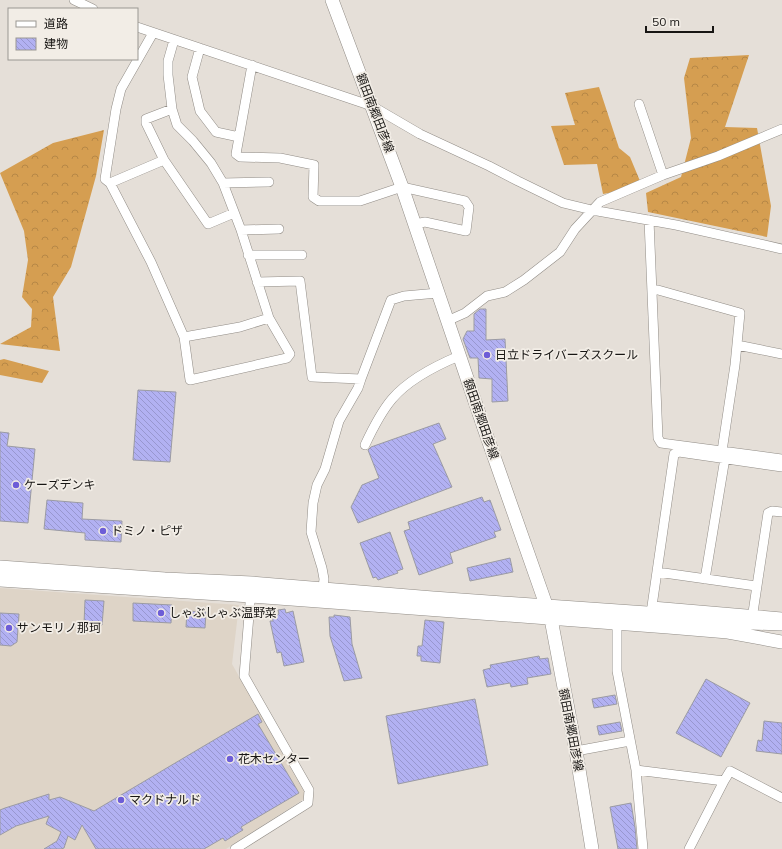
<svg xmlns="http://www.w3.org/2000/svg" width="782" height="849" font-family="Mulish,'Noto Sans JP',sans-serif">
<defs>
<pattern id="forest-crowns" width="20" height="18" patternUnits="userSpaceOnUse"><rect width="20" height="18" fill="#d59e51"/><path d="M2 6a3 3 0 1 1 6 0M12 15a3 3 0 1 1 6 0" fill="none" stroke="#b68746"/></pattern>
<pattern id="building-back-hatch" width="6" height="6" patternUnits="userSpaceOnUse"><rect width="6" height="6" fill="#b2b1f2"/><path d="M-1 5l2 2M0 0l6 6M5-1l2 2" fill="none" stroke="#9897cf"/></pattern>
</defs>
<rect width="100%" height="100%" fill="#e5dfd8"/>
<!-- built -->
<path fill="#ded4c7" d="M0,588L239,605L232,664L307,797L226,849H0Z"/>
<!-- forest -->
<path fill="url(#forest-crowns)" d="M749,55L725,127L757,128L771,206L767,237L648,212L646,193L681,177L691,138L684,78L690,58Z
M599,87L619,148L630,157L640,181L614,192L603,194L597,164L564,165L551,126L575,125L565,93Z
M104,130L96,176L71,267L53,297L60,351L0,344L31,327L32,309L22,297L28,260L24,231L0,173L53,143Z
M4,359L49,371L42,383L0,375V360Z"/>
<!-- building -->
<path fill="url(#building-back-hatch)" stroke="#9b9ba3" d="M480,309H486V340L505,339L508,401L492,402V379L479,378L478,358H470L463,339L467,331H474V314Z
M138,390L176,392L170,462L133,460Z
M439,423L446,439L433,444L452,487L358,523L351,507L362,485L379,478L368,450L371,447Z
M0,432L9,433L7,446L35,449L28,523L0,521Z
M482,497L484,502L490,500L501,530L494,532L496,537L450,553L453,563L419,575L404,531L410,529L408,522Z
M47,500L83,503L82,519L122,521L121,542L85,540V533L44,529Z
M390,532L403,569L397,571L398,573L378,580L376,577L373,578L360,543Z
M510,558L513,572L470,581L467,568Z
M85,600L104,601L102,625L84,624Z
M133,603L172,605L171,623L133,621Z
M285,609L286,613L293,611L304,662L284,666L281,652L277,653L270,621H273L272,615L279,614L278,610Z
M187,611L206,612L205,628L186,627Z
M0,613L19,614L17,642L11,646L0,645Z
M334,615L350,617L352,644L362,678L344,681L330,636L329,617H334Z
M425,620L444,622L440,663L421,661V656H417L418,646H422Z
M539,656L540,659L548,658L551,674L527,678L528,684L511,687L510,683L487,687L483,670L491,668L490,665Z
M706,679L750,703L721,757L676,733Z
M615,695L617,704L594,708L592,699Z
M475,699L488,765L398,784L386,716Z
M258,714L262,722L258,724L299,793L241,827L243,830L225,841L223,838L204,849H96L82,825L75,840L68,836L64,848L61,849H44L57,841L61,832L46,824L49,816L16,826L0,835V810L5,808L49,794V800L60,797L94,811Z
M764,721L782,723V754L756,751L758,740L762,741Z
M620,722L622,731L599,735L597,726Z
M631,803L635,827L637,849H618L610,807Z"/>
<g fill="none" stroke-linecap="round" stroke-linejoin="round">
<!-- street casing -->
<g stroke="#918c86" stroke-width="10">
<path id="street" d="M74,0L93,9
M137,27L372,106L420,134L489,166L518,181L563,203L592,210L676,225L782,249
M200,48L192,77L200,111L216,132L239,137
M252,65L236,154L240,157L280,158L314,165L313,197L319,201H360L402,187L465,201L469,207L466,231L425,222L415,224
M639,104L663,175
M172,109L146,119V123L164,160L208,224L234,213
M164,160L110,183L151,262L184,337L190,380L287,358L290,354L269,318L241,230L223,183L211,163L193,141L177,125L172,109L168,75V61L174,40
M110,183L105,179L116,109L121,89L153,33
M223,183L269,182
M649,220L658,438L661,443L782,459
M241,230L279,229
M248,255H302
M257,282L300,281L312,377L361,379L391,300L404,296L438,293
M652,290H658L740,313L735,365L722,451
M447,321L465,313L487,296L505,292L524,280L560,252L575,229L600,202L663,175L718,156L782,129
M184,337L240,327L269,318
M737,345L782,354
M365,445C372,430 381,412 392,399C409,379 435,366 459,356
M657,572L756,586
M705,579L725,458
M323,588L324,579L322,568L311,532L313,503L317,485L325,469L339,421L358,388L361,379
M652,606L782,617
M651,613L674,454L679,452L782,467
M752,619L768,513L772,511L782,512
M617,623V671L636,770L643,849
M576,751L630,741
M636,770L724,781L689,849
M724,781L730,771L782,798
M235,849L308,803L309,790L244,676L251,591"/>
</g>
<!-- secondary casing -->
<g stroke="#918c86" stroke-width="14">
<path id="secondary" d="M332,0L402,187L485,431L551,619L576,751L592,849
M0,567L165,579L252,583L433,598L690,616L752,623L782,624
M0,580L251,596L668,627L728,632L782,642"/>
</g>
<!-- street -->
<use href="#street" stroke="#fff" stroke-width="9"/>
<!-- secondary -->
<use href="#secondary" stroke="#fff" stroke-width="13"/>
</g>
<!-- markers -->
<g fill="#6d5dd7" stroke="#f2ede6" stroke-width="1.5">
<circle cx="487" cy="355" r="4"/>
<circle cx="16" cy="485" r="4"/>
<circle cx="103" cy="531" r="4"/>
<circle cx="161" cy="613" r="4"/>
<circle cx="9" cy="628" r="4"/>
<circle cx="230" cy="759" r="4"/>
<circle cx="121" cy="800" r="4"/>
</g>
<g text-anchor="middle" stroke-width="3.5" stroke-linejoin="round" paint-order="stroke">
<!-- street labels -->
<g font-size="12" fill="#171513" stroke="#f2ede6">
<text transform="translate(375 113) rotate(69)" y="4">額田南郷田彦線</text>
<text transform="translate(481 419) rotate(71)" y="4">額田南郷田彦線</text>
<text transform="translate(571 730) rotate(79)" y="4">額田南郷田彦線</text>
</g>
<!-- poi labels -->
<g font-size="12" fill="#171513" stroke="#f2ede6" text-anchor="start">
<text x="495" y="359">日立ドライバーズスクール</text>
<text x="24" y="489">ケーズデンキ</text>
<text x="111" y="535">ドミノ・ピザ</text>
<text x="169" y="617">しゃぶしゃぶ温野菜</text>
<text x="17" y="632">サンモリノ那珂</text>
<text x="238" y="763">花木センター</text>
<text x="129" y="804">マクドナルド</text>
</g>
</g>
<!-- legend -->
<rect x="8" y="8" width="130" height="52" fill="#f2ede6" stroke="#9a9792"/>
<rect x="16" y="21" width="20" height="6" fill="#ffffff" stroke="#9a9792"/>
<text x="44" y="28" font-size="12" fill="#171513">道路</text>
<rect x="16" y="38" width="20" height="12" fill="url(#building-back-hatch)" stroke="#9a9792"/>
<text x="44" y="48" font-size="12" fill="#171513">建物</text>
<!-- scale -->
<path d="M646 26v6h67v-6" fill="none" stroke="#171513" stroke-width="2"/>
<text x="652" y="26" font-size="12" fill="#171513" stroke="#f2ede6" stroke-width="3" paint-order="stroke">50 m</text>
</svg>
